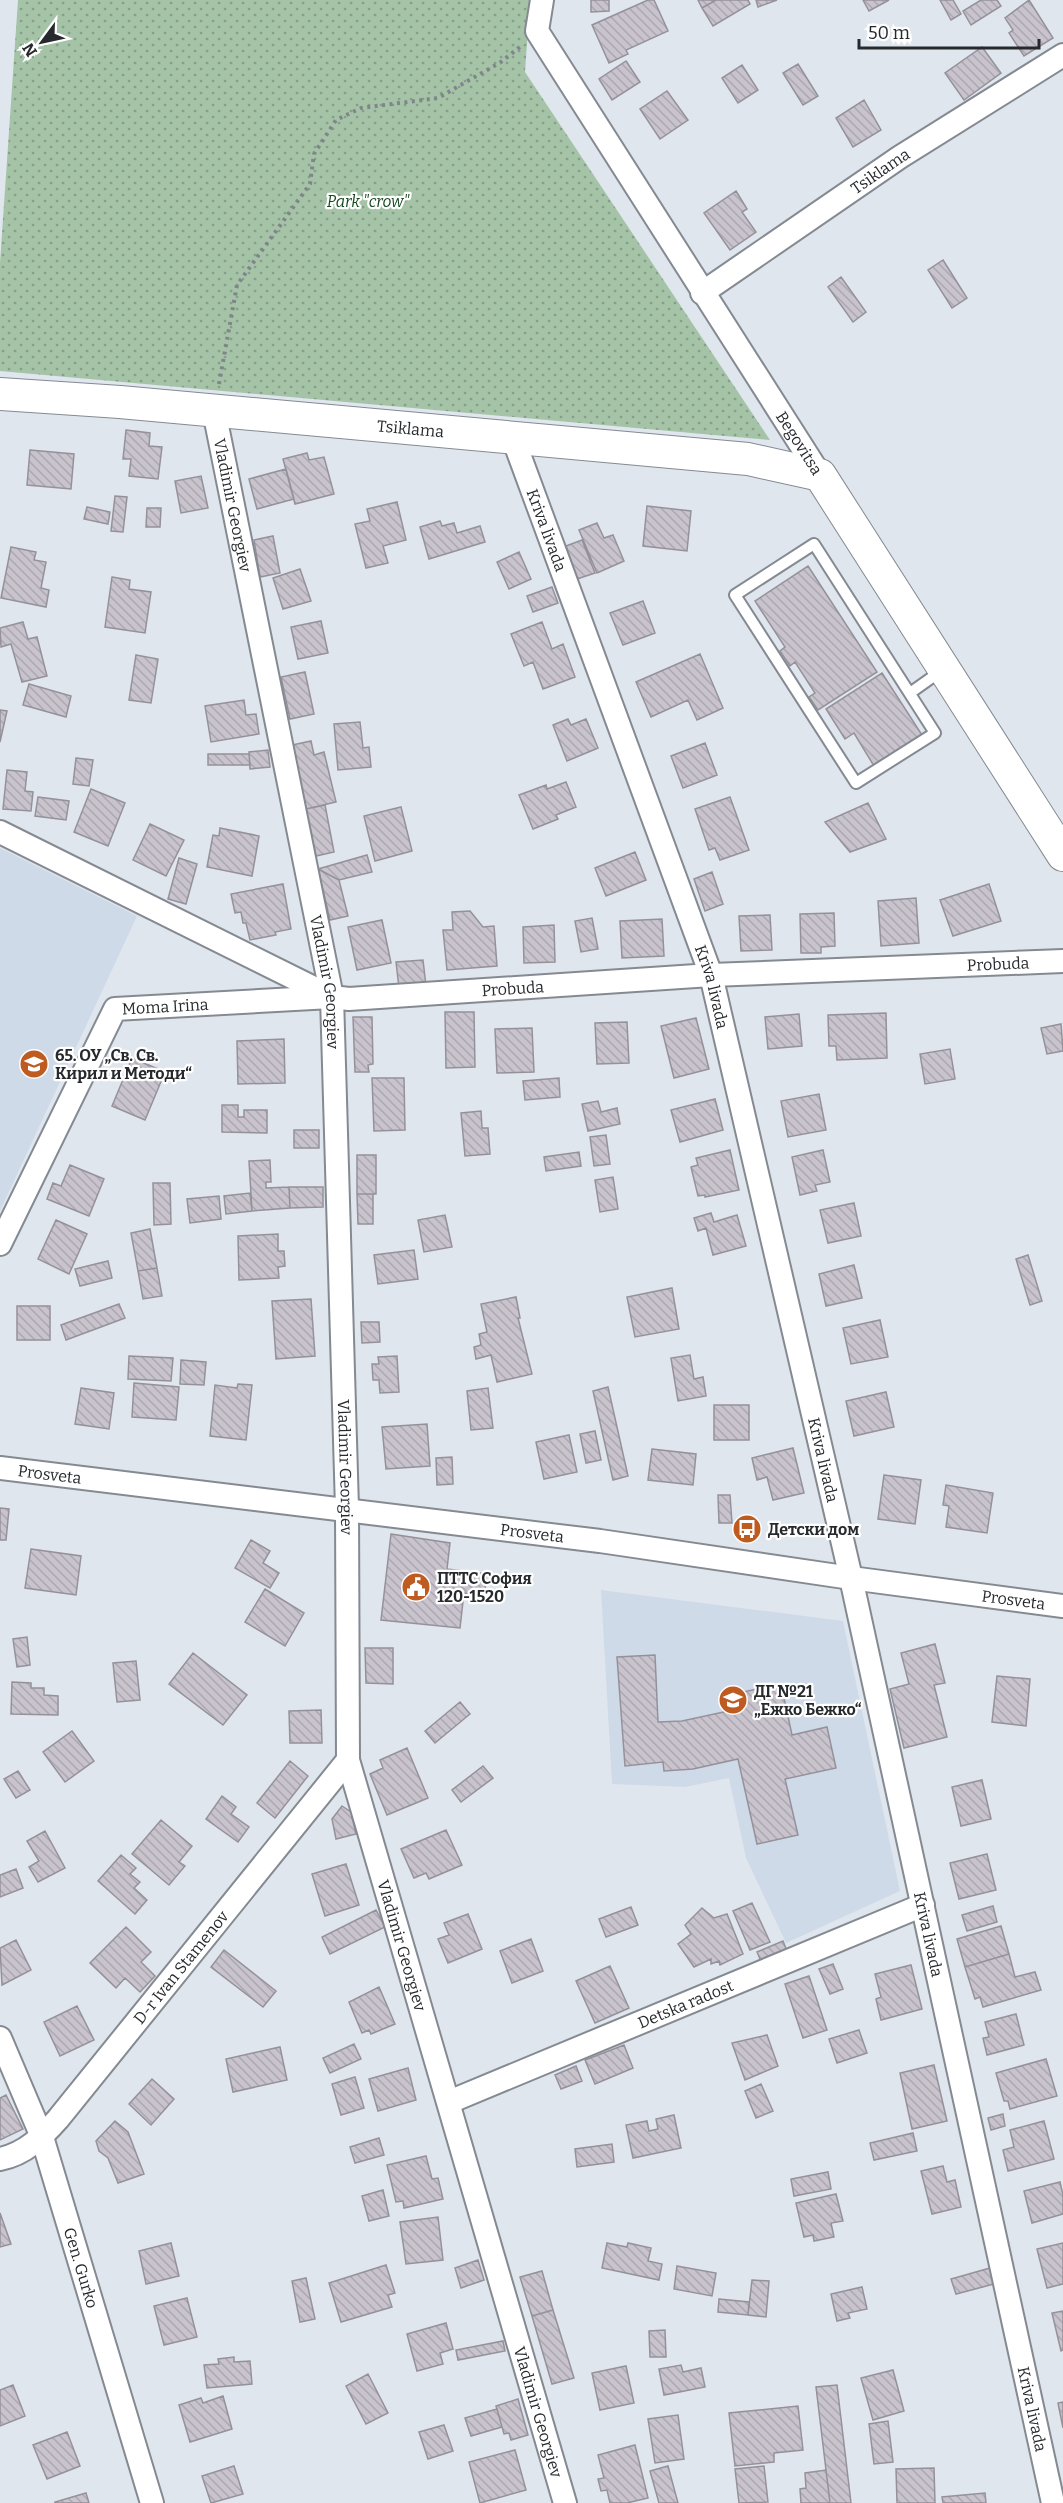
<svg xmlns="http://www.w3.org/2000/svg" width="1063" height="2503" font-family="Bitter,serif">
<defs>
<pattern id="park-dots" width="8" height="8" patternUnits="userSpaceOnUse" patternTransform="scale(1.5)"><rect width="8" height="8" fill="#a5c3a6"/><path d="M2 2h.1M6 6h.1" fill="none" stroke="#869f88" stroke-width="1.8" stroke-linecap="round"/></pattern>
<pattern id="building-back-hatch" width="6" height="6" patternUnits="userSpaceOnUse" patternTransform="scale(1.5)"><rect width="6" height="6" fill="#c8c3cc"/><path d="M-1 5l2 2M0 0l6 6M5-1l2 2" fill="none" stroke="#aca8b0"/></pattern>
</defs>
<rect width="100%" height="100%" fill="#dfe6ee"/>
<!-- built -->
<path fill="#cfdae8" d="M0,848L137,916L0,1211Z
M601,1590L843,1621L900,1891L786,1943L746,1858L729,1778L685,1787L612,1784Z"/>
<!-- park -->
<path fill="url(#park-dots)" d="M18,0H530L525,72L770,440L0,371V263Z"/>
<!-- building -->
<path fill="url(#building-back-hatch)" stroke="#95919a" stroke-width="1.5" d="M591,0H609V11L591,12Z
M648,0H654L668,31L626,50L628,54L609,63L592,25Z
M698,0H716L702,8Z
M716,0H748L750,4L713,26L702,8Z
M756,0H777L758,7Z
M863,0H889L869,11Z
M940,0H953L961,14L951,20Z
M981,0H997L1001,6L971,25L963,11Z
M1029,0L1053,38L1024,56L1009,33L1013,30L1005,18Z
M982,47L1001,73L964,100L945,73Z
M626,61L640,82L612,100L599,79Z
M798,64L818,96L803,105L783,73Z
M742,65L758,90L738,103L722,78Z
M667,91L688,120L660,139L640,109Z
M864,100L881,130L853,147L836,118Z
M736,191L747,209L742,212L756,232L730,250L704,213Z
M943,260L967,298L952,308L928,270Z
M841,277L866,312L853,322L828,287Z
M126,430L150,433L149,446L162,447L158,479L129,476L131,459H123Z
M30,450L74,454L71,489L27,485Z
M307,453L309,460L324,457L334,494L295,504L283,459Z
M286,469L294,499L257,509L249,479Z
M201,476L208,508L181,513L175,481Z
M115,496L127,497L123,532L111,531Z
M397,502L406,540L383,546L388,563L366,568L355,524L370,521L367,509Z
M647,506L691,511L687,551L643,546Z
M87,507L110,512L108,524L84,519Z
M147,508H161L160,527H146Z
M440,521L442,526L454,523L457,533L480,526L485,542L429,559L420,527Z
M597,523L604,538L613,535L624,561L597,573L579,530Z
M273,536L280,573L260,577L254,540Z
M582,540L595,573L577,579L566,546Z
M11,547L36,552L34,560L46,562L41,588L49,590L46,607L1,598Z
M519,552L531,579L509,589L497,562Z
M808,566L877,672L818,710L809,697L815,693L795,662L790,666L780,651L785,647L755,601Z
M300,569L311,601L283,609L273,578Z
M112,577L130,580L129,589L151,592L145,633L105,627Z
M552,587L558,603L533,612L527,596Z
M643,601L655,633L623,645L610,613Z
M321,621L328,653L298,659L291,627Z
M23,622L28,639L37,637L47,676L22,682L11,644L1,647L0,628Z
M542,622L552,649L563,644L575,677L543,689L533,662L524,666L511,634Z
M700,654L723,708L697,720L688,700L651,717L636,682Z
M136,655L158,659L151,703L129,700Z
M305,672L314,714L290,719L281,677Z
M882,673L922,735L874,766L854,733L845,739L826,709Z
M29,684L71,696L66,717L23,705Z
M244,700L246,715L256,714L259,734L211,742L205,706Z
M0,710L7,711L0,742Z
M568,719L571,725L586,719L598,748L567,761L553,725Z
M360,722L363,748L369,747L371,767L338,770L334,724Z
M311,741L314,755L324,752L336,802L306,809L292,745Z
M705,743L717,775L683,788L671,756Z
M268,750L270,767L250,769L249,752Z
M208,754H249L250,765H208Z
M76,758L93,760L89,786L73,784Z
M7,770L27,772L25,791L33,792L31,811L3,809Z
M566,782L576,807L556,815L558,819L533,829L519,795L546,785L547,789Z
M91,789L125,803L108,846L74,832Z
M38,797L69,801L66,820L35,816Z
M730,797L749,850L720,860L715,848L709,850L695,809Z
M868,803L886,839L850,852L825,822Z
M325,805L334,852L316,856L306,809Z
M401,807L412,851L375,861L364,816Z
M150,824L184,840L166,876L133,860Z
M220,828L259,836L252,876L207,867L213,835L219,836Z
M635,852L646,880L606,896L595,868Z
M367,855L372,872L339,880L318,869Z
M179,858L197,864L186,904L168,899Z
M318,869L339,880L348,916L330,920Z
M712,872L723,904L705,911L694,879Z
M283,884L291,929L275,932L276,935L250,940L246,923H243L241,912L235,913L231,894Z
M989,884L1001,921L953,936L940,900Z
M916,898L919,943L881,946L878,901Z
M470,911L483,927L494,926L497,966L447,970L443,930H453L452,912Z
M834,913L835,946L821,947V953H801L800,914Z
M770,915L772,950L741,951L739,916Z
M592,918L598,949L581,952L575,921Z
M662,919L664,956L622,958L620,921Z
M382,920L391,963L357,970L348,927Z
M554,925L555,962L524,963L523,927Z
M423,960L426,986L399,988L396,962Z
M445,1012H474L475,1067L446,1068Z
M886,1013L887,1058L837,1060L836,1046H829L828,1015Z
M799,1014L802,1046L768,1049L765,1017Z
M353,1017H372L373,1064L368,1065L369,1072H355Z
M696,1018L709,1069L674,1078L661,1026Z
M627,1022L629,1063L597,1064L595,1023Z
M1061,1024L1063,1051L1047,1054L1041,1028Z
M532,1028L534,1072L497,1073L495,1029Z
M284,1039L285,1083L238,1084L237,1041Z
M950,1049L955,1079L925,1084L920,1054Z
M132,1058L165,1072L145,1120L112,1106Z
M372,1078H404L405,1130L374,1131Z
M559,1078L560,1097L525,1100L523,1081Z
M819,1094L826,1130L788,1137L781,1101Z
M715,1099L723,1130L680,1142L671,1110Z
M598,1101L601,1112L617,1108L620,1124L588,1131L582,1104Z
M222,1105H238V1117H244V1110H267V1133L222,1132Z
M481,1111L482,1128H488L490,1154L465,1156L461,1113Z
M294,1130H319V1148H294Z
M606,1135L610,1164L594,1166L590,1137Z
M730,1150L739,1190L705,1197V1195L698,1196L691,1167L698,1165L696,1158Z
M823,1150L830,1182L815,1185L817,1191L800,1195L792,1157Z
M579,1152L581,1166L546,1171L544,1157Z
M357,1155H376V1194H357Z
M270,1160L271,1182H266V1188L289,1187L290,1208L252,1211L249,1161Z
M70,1165L104,1179L89,1216L47,1199L53,1183L61,1186Z
M613,1177L618,1209L600,1212L595,1180Z
M153,1183H170L171,1224L154,1225Z
M289,1187H323V1207L290,1208Z
M250,1193L252,1211L226,1214L224,1196Z
M357,1194H373V1224H358Z
M219,1196L221,1219L190,1223L187,1199Z
M854,1203L861,1236L828,1243L820,1210Z
M711,1213L714,1222L737,1215L746,1246L713,1255L706,1228L698,1231L694,1218Z
M445,1215L452,1247L424,1252L418,1220Z
M56,1220L87,1234L69,1274L38,1259Z
M150,1229L157,1268L138,1271L131,1233Z
M278,1234V1251H284L285,1266L278,1267L279,1278L239,1280L238,1236Z
M414,1250L418,1279L378,1284L374,1255Z
M1028,1255L1042,1301L1030,1305L1016,1259Z
M108,1261L112,1278L80,1286L75,1269Z
M854,1265L862,1298L826,1306L819,1274Z
M157,1268L162,1296L143,1299L138,1271Z
M672,1288L679,1329L635,1337L627,1297Z
M516,1297L520,1318H518L532,1374L497,1382L491,1355L476,1359L474,1347L481,1345L479,1334L487,1332L481,1304Z
M311,1299L315,1356L276,1359L272,1301Z
M119,1304L125,1318L66,1340L61,1325Z
M17,1306H50V1340H17Z
M880,1320L888,1357L851,1364L843,1328Z
M361,1322H379L380,1342L362,1343Z
M690,1355L694,1379L703,1377L706,1396L678,1401L671,1358Z
M129,1356L173,1358L171,1381L128,1379Z
M397,1356L399,1392L380,1393L379,1380H373L372,1364H379L378,1357Z
M181,1360L206,1362L204,1385L180,1384Z
M134,1383L179,1387L176,1420L132,1417Z
M238,1384L252,1385L246,1440L210,1436L215,1385L237,1388Z
M608,1387L628,1476L613,1480L593,1391Z
M81,1388L114,1393L109,1429L75,1424Z
M488,1388L493,1428L471,1430L467,1391Z
M886,1392L894,1427L854,1436L846,1401Z
M714,1405H749V1440H714Z
M427,1424L430,1466L386,1469L382,1427Z
M595,1431L601,1460L586,1463L580,1434Z
M569,1435L577,1472L544,1479L536,1442Z
M793,1448L804,1493L773,1500L767,1477L757,1480L752,1458Z
M652,1449L696,1454L693,1485L648,1480Z
M452,1457L453,1484L437,1485L436,1458Z
M884,1475L921,1480L915,1524L878,1519Z
M946,1485L993,1493L987,1533L946,1527L949,1506L943,1505Z
M718,1495H730L732,1523H719Z
M0,1508L9,1509L6,1540H0Z
M391,1534L450,1543L447,1569L487,1574L484,1595L464,1593L460,1628L381,1620Z
M251,1540L270,1551L263,1563L279,1573L270,1588L235,1568Z
M31,1549L81,1556L76,1595L25,1588Z
M265,1589L304,1613L285,1646L245,1622Z
M27,1637L30,1665L17,1667L13,1639Z
M935,1644L945,1683L934,1685L947,1737L904,1748L890,1689L909,1684L901,1653Z
M365,1648H393V1684L366,1683Z
M193,1653L247,1695L223,1725L169,1684Z
M655,1655L658,1722L682,1721L733,1710L729,1695L781,1684L792,1735L827,1727L836,1768L785,1779L798,1835L757,1844L738,1759L693,1769L664,1771L663,1762L625,1766L617,1657Z
M136,1661L140,1700L117,1702L113,1663Z
M997,1676L1030,1679L1026,1726L992,1722Z
M12,1682L31,1683V1688H44V1695L58,1696V1715L11,1714Z
M460,1702L470,1714L435,1743L425,1731Z
M321,1710L322,1743H290L289,1711Z
M72,1731L94,1761L65,1782L43,1752Z
M407,1748L428,1798L387,1815L370,1774L383,1768L380,1760Z
M290,1761L308,1776L275,1818L257,1803Z
M483,1766L493,1778L461,1802L452,1790Z
M18,1771L30,1790L16,1798L4,1779Z
M982,1780L991,1819L961,1826L952,1787Z
M222,1796L236,1807L231,1814L249,1827L238,1842L206,1819Z
M342,1806L351,1812L356,1834L336,1839L332,1819Z
M161,1820L192,1846L179,1862L185,1866L169,1885L132,1854Z
M446,1830L462,1865L429,1879L426,1873L414,1878L401,1849Z
M45,1831L65,1868L38,1882L29,1867L39,1861L27,1841Z
M987,1854L996,1890L959,1899L950,1863Z
M121,1855L136,1868L130,1874L140,1882L134,1888L147,1900L135,1914L98,1881Z
M346,1864L359,1905L325,1916L312,1874Z
M16,1869L23,1888L0,1897V1875Z
M752,1903L770,1942L750,1950L733,1911Z
M993,1906L997,1922L967,1931L962,1915Z
M631,1907L638,1925L606,1937L599,1919Z
M702,1908L714,1918L727,1914L743,1954L720,1965L719,1961L711,1964V1959L694,1967L678,1944L691,1934L685,1925Z
M376,1910L385,1927L330,1954L322,1937Z
M468,1914L482,1949L448,1963L438,1939L449,1935L444,1923Z
M1001,1926L1009,1954L965,1967L957,1939Z
M126,1927L151,1952L141,1962L155,1976L140,1992L125,1978L116,1988L90,1963Z
M531,1939L543,1971L512,1983L500,1951Z
M16,1940L31,1970L2,1985L0,1948Z
M783,1941L789,1956L763,1966L757,1952Z
M224,1950L276,1991L263,2007L211,1967Z
M1009,1954L1015,1977L1035,1972L1041,1990L983,2007L980,1997L975,1999L965,1967Z
M833,1964L843,1989L830,1994L819,1969Z
M911,1965L922,2009L881,2020L876,1999L881,1997L875,1974Z
M610,1966L629,2008L595,2023L576,1981Z
M809,1976L827,2030L803,2038L785,1984Z
M379,1987L395,2024L371,2034L369,2030L362,2033L349,2002Z
M77,2006L94,2040L60,2056L44,2022Z
M1016,2014L1024,2045L987,2055L983,2038L989,2037L985,2022Z
M859,2030L867,2053L837,2063L829,2039Z
M767,2035L778,2066L745,2080L732,2043Z
M354,2044L361,2059L330,2073L323,2058Z
M624,2045L633,2068L595,2084L585,2060Z
M280,2047L287,2080L233,2092L226,2059Z
M1046,2059L1057,2096L1010,2109L1008,2101H1004L996,2073Z
M934,2065L947,2121L912,2129L900,2073Z
M576,2066L582,2081L561,2089L555,2075Z
M408,2068L416,2100L378,2111L369,2079Z
M355,2077L364,2108L341,2115L332,2084Z
M152,2079L174,2099L151,2125L129,2104Z
M761,2084L773,2111L756,2118L745,2091Z
M6,2095L23,2129L0,2140V2098Z
M1003,2114L1005,2126L991,2130L988,2118Z
M674,2115L681,2148L633,2158L626,2125L647,2121L649,2131L658,2129L656,2119Z
M115,2121L128,2132L144,2174L118,2183L108,2158L99,2151L96,2141Z
M1044,2121L1054,2159L1008,2171L1003,2150L1014,2147L1010,2130Z
M913,2133L917,2151L874,2160L870,2143Z
M379,2138L384,2155L355,2163L350,2147Z
M612,2144L614,2162L577,2167L575,2149Z
M426,2156L432,2179L438,2178L443,2199L404,2208L403,2201L396,2202L387,2165Z
M943,2166L947,2182L955,2180L961,2207L932,2214L921,2171Z
M828,2172L831,2189L794,2196L791,2179Z
M1060,2182L1063,2195V2214L1032,2223L1024,2191Z
M383,2190L389,2216L369,2221L362,2196Z
M836,2194L843,2221L831,2223L834,2237L814,2241L813,2235L804,2237L796,2203Z
M0,2213L11,2244L0,2247Z
M438,2217L443,2260L406,2264L400,2222Z
M171,2243L179,2276L146,2284L139,2251Z
M607,2243L627,2247L628,2243L651,2248L648,2261L662,2264L659,2280L602,2268Z
M1063,2243V2284L1047,2288L1037,2249Z
M478,2260L484,2280L461,2288L455,2268Z
M386,2265L395,2293L388,2295L392,2307L341,2322L329,2283Z
M677,2266L716,2273L712,2296L674,2289Z
M990,2268L994,2284L956,2294L951,2279Z
M542,2271L553,2310L532,2316L520,2277Z
M306,2278L315,2319L300,2322L292,2281Z
M752,2280L769,2281L766,2317L748,2315Z
M862,2287L867,2309L848,2313L850,2318L837,2321L831,2294Z
M187,2298L197,2337L164,2345L154,2306Z
M719,2299L749,2302L748,2315L718,2312Z
M553,2310L574,2378L552,2384L532,2316Z
M1063,2311V2350L1061,2351L1052,2313Z
M446,2323L453,2349L440,2353L443,2364L417,2371L407,2334Z
M665,2330L666,2357H650L649,2331Z
M503,2341L505,2351L458,2360L456,2350Z
M234,2357V2362L250,2361L252,2384L207,2388L204,2365L219,2364L218,2359Z
M681,2365L683,2372L701,2368L705,2387L664,2395L659,2369Z
M626,2366L634,2403L600,2410L592,2373Z
M893,2370L904,2411L873,2420L861,2378Z
M368,2374L388,2413L366,2424L346,2386Z
M13,2385L25,2416L0,2426V2390Z
M837,2385L851,2503H830L826,2470L816,2387Z
M223,2396L232,2429L190,2442L179,2405L201,2398L203,2403Z
M518,2399L528,2435L511,2440L509,2433L504,2434L496,2406Z
M1063,2402V2428L1058,2403Z
M798,2406L803,2450L774,2453V2462L735,2466L729,2413Z
M497,2409L502,2427L471,2436L465,2418Z
M678,2415L684,2459L655,2463L648,2419Z
M888,2421L893,2462L874,2464L869,2424Z
M444,2425L453,2451L428,2459L419,2432Z
M67,2432L80,2466L47,2479L33,2445Z
M635,2445L648,2498L627,2503H610L607,2490L601,2491L598,2479L604,2478L598,2455Z
M515,2450L526,2490L480,2503L469,2462Z
M234,2466L243,2494L211,2503L202,2476Z
M668,2466L678,2503H659L650,2471Z
M764,2466L768,2502L739,2503L735,2469Z
M934,2468L935,2503H897L896,2469Z
M826,2470L830,2503H801L800,2489L806,2488L805,2473Z
M86,2493L89,2503H55V2502Z
M985,2493L986,2503H943L942,2497Z"/>
<g fill="none" stroke-linecap="round" stroke-linejoin="round">
<!-- lane casing -->
<g stroke="#858a92" stroke-width="14">
<path id="lane" d="M814,544L935,733L856,783L735,595Z
M910,693L941,671"/>
</g>
<!-- street casing -->
<g stroke="#858a92" stroke-width="26">
<g id="street">
<path id="s1" d="M542,0L537,31L820,475"/>
<path id="s2" d="M702,293L900,157L1063,55"/>
<path id="s3" d="M214,411L332,997L347,1508L348,1760L565,2503"/>
<path id="s4" d="M513,438L711,975L851,1578L1053,2503"/>
<path id="s5" d="M0,832L332,997L349,999L711,975L1063,961"/>
<path id="s6" d="M0,1244L115,1009L331,997"/>
<path id="s7" d="M0,1468L600,1541L851,1578L1063,1606"/>
<path id="s8" d="M0,2038L42,2137L152,2503"/>
<path id="s9" d="M449,2102L923,1905"/>
<path id="s10" d="M0,2159C25,2154 42,2137 58,2119L348,1760"/>
</g>
</g>
<!-- secondary casing -->
<g stroke="#858a92" stroke-width="34">
<g id="secondary">
<path id="s11" d="M0,394L120,402L748,459L820,475L1063,855"/>
</g>
</g>
<!-- path -->
<path stroke="#80858b" stroke-width="4" stroke-dasharray="3 4.5" stroke-linecap="butt" d="M219,384L237,285L310,184L314,154L336,120L361,108L438,98L501,62L521,46"/>
<!-- lane -->
<use href="#lane" stroke="#fff" stroke-width="10"/>
<!-- street -->
<use href="#street" stroke="#fff" stroke-width="22"/>
<!-- secondary -->
<use href="#secondary" stroke="#fff" stroke-width="32"/>
</g>
<!-- icons -->
<defs>
<g id="school-disc" transform="scale(1.5)"><circle r="9.5" fill="#bd5b20" stroke="#fff"/><path d="M0-5L7-2L0 1L-7-2ZM-4 1L0 2.5L4 1V4Q0 6-4 4Z" fill="#fff"/></g>
<g id="bus-disc" transform="scale(1.5)"><circle r="9.5" fill="#bd5b20" stroke="#fff"/><path d="M-5-6H5V4H4V6H2V4H-2V6H-4V4H-5ZM-3.5-4V0h7V-4ZM-3.5 1.2v1.5H-2V1.2ZM2 1.2v1.5H3.5V1.2Z" fill="#fff"/></g>
<g id="civic-disc" transform="scale(1.5)"><circle r="9.5" fill="#bd5b20" stroke="#fff"/><path d="M-.6-6.5H3V-4.5H.6V-3L4-1V1h2V6H-6V1h2V-1L-.6-3ZM-1.2 2.5V6h2.4V2.5Z" fill="#fff"/></g>
</defs>
<g fill-rule="evenodd">
<use href="#school-disc" x="34" y="1064"/>
<use href="#bus-disc" x="747" y="1529"/>
<use href="#civic-disc" x="416" y="1587"/>
<use href="#school-disc" x="733" y="1700"/>
</g>
<g text-anchor="middle" stroke-width="4.5" stroke-linejoin="round" paint-order="stroke">
<!-- street labels -->
<g font-size="16" fill="#272a2d" stroke="#fff">
<text dy="6" stroke="none"><textPath href="#s2" startOffset="216">Tsiklama</textPath></text>
<text dy="6" stroke="none"><textPath href="#s11" startOffset="412">Tsiklama</textPath></text>
<text dy="6" stroke="none"><textPath href="#s1" startOffset="520">Begovitsa</textPath></text>
<text dy="6" stroke="none"><textPath href="#s3" startOffset="96">Vladimir Georgiev</textPath></text>
<text dy="6" stroke="none"><textPath href="#s4" startOffset="98">Kriva livada</textPath></text>
<text dy="6" stroke="none"><textPath href="#s5" startOffset="1038">Probuda</textPath></text>
<text dy="6" stroke="none"><textPath href="#s3" startOffset="582">Vladimir Georgiev</textPath></text>
<text dy="6" stroke="none"><textPath href="#s4" startOffset="584">Kriva livada</textPath></text>
<text dy="6" stroke="none"><textPath href="#s5" startOffset="552">Probuda</textPath></text>
<text dy="6" stroke="none"><textPath href="#s6" startOffset="312">Moma Irina</textPath></text>
<text dy="6" stroke="none"><textPath href="#s4" startOffset="1070">Kriva livada</textPath></text>
<text dy="6" stroke="none"><textPath href="#s3" startOffset="1068">Vladimir Georgiev</textPath></text>
<text dy="6" stroke="none"><textPath href="#s7" startOffset="50">Prosveta</textPath></text>
<text dy="6" stroke="none"><textPath href="#s7" startOffset="536">Prosveta</textPath></text>
<text dy="6" stroke="none"><textPath href="#s7" startOffset="1022">Prosveta</textPath></text>
<text dy="6" stroke="none"><textPath href="#s4" startOffset="1556">Kriva livada</textPath></text>
<text dy="6" stroke="none"><textPath href="#s3" startOffset="1554">Vladimir Georgiev</textPath></text>
<text dy="6" stroke="none"><textPath href="#s10" startOffset="267">D-r Ivan Stamenov</textPath></text>
<text dy="6" stroke="none"><textPath href="#s9" startOffset="256">Detska radost</textPath></text>
<text dy="6" stroke="none"><textPath href="#s8" startOffset="244">Gen. Gurko</textPath></text>
<text dy="6" stroke="none"><textPath href="#s4" startOffset="2042">Kriva livada</textPath></text>
<text dy="6" stroke="none"><textPath href="#s3" startOffset="2040">Vladimir Georgiev</textPath></text>
</g>
<!-- park labels -->
<g font-size="16" font-style="italic" fill="#16491f" stroke="#fff">
<text x="368" y="207">Park "crow"</text>
</g>
<!-- poi labels -->
<g font-size="16" font-weight="bold" fill="#272a2d" stroke="#fff" text-anchor="start">
<text x="55" y="1061">65. ОУ „Св. Св.<tspan x="55" dy="18">Кирил и Методи“</tspan></text>
<text x="768" y="1535">Детски дом</text>
<text x="437" y="1584">ПТТС София<tspan x="437" dy="18">120-1520</tspan></text>
<text x="754" y="1697">ДГ №21<tspan x="754" dy="18">„Ежко Бежко“</tspan></text>
</g>
</g>
<!-- north arrow -->
<g transform="translate(42 42) rotate(237)" stroke="#ffffff" stroke-width="4.5" paint-order="stroke">
<path d="M0-4.5L10 22L0 15L-10 22Z" fill="#272a2d"/>
<text y="-9" font-size="16" font-weight="bold" text-anchor="middle" fill="#272a2d">N</text>
</g>
<!-- scale -->
<path d="M859 39v9h180v-9" fill="none" stroke="#272a2d" stroke-width="3"/>
<text x="868" y="39" font-size="18" fill="#272a2d" stroke="#ffffff" stroke-width="4.5" paint-order="stroke">50 m</text>
</svg>
